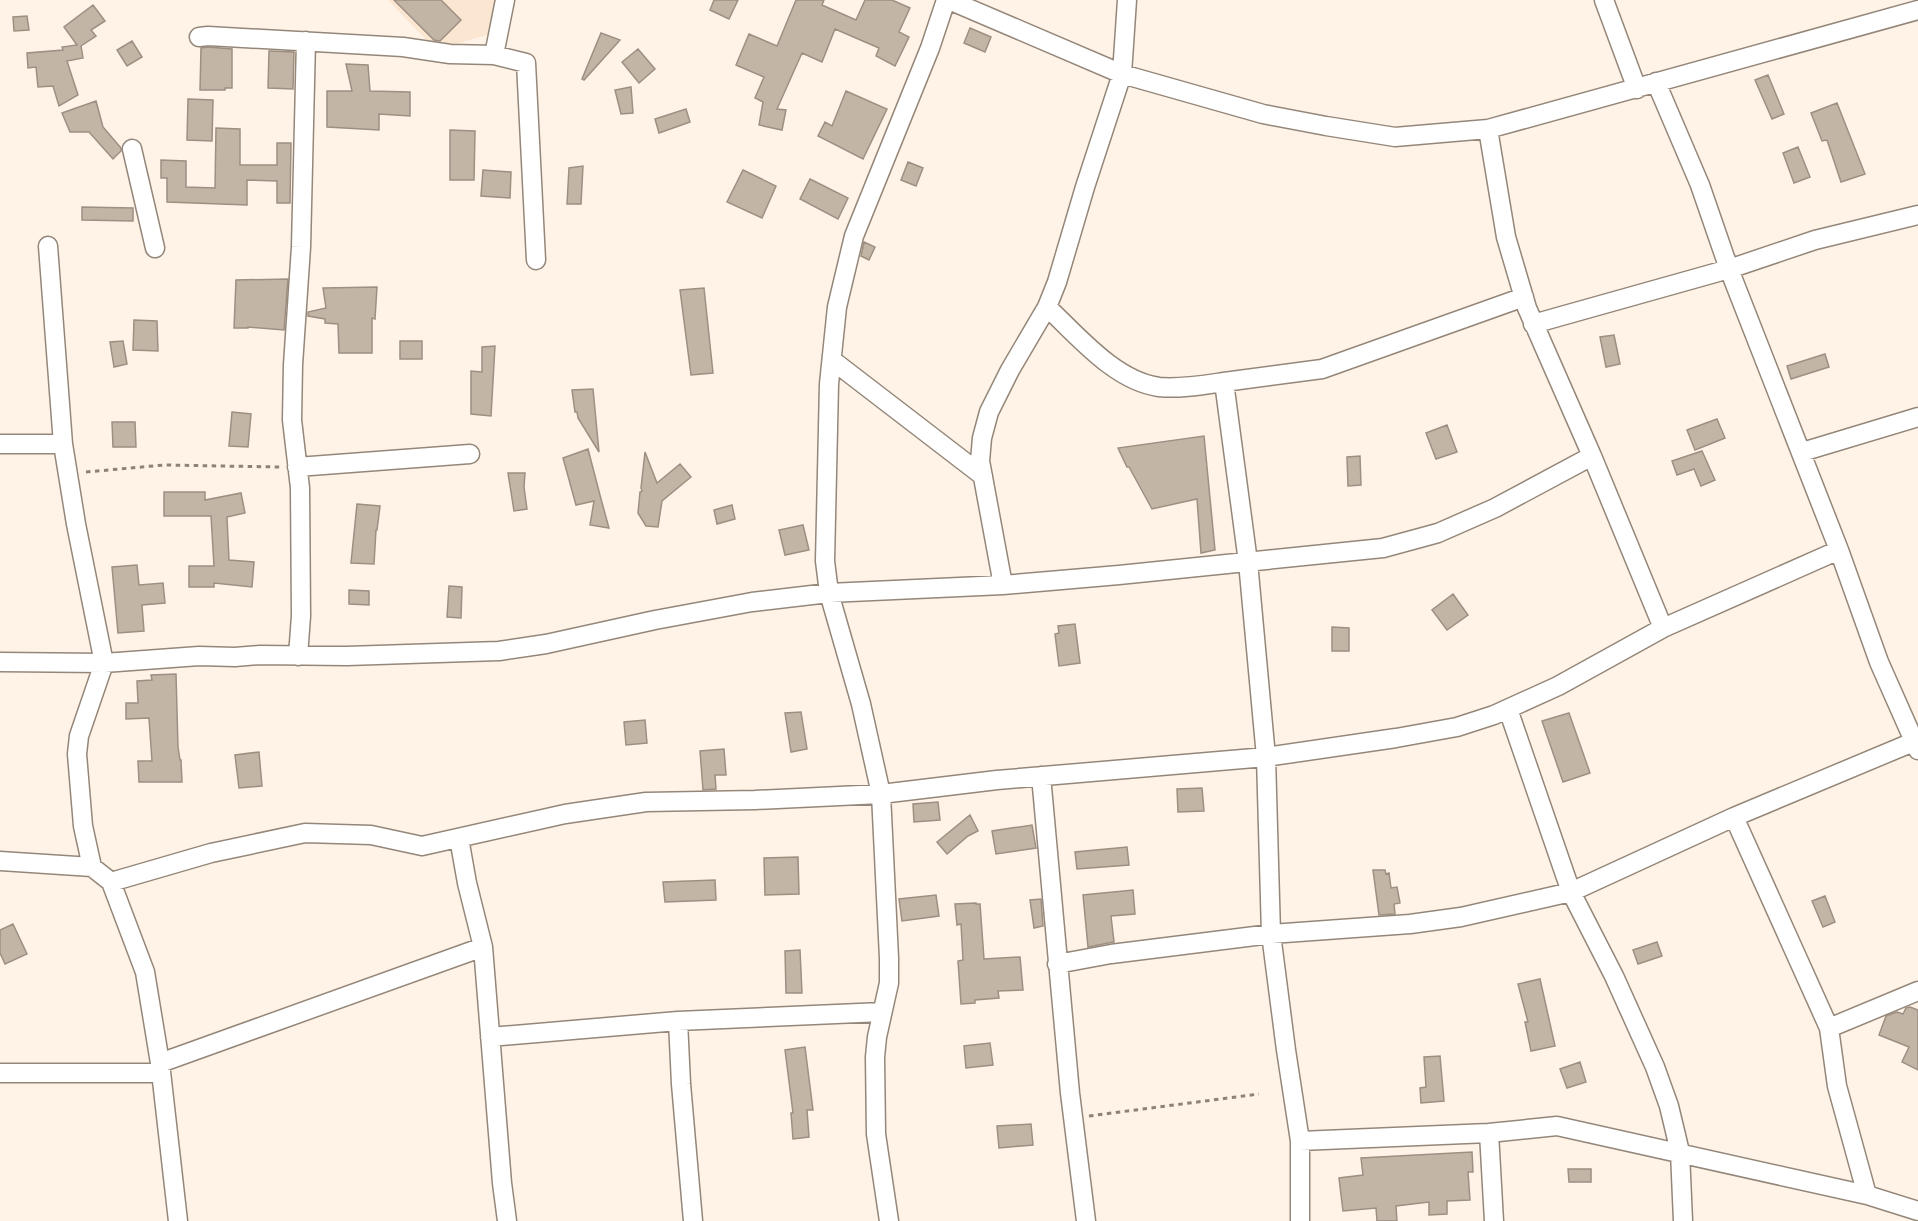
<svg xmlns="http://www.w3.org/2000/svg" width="1918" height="1221" font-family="Rubik,sans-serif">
<rect width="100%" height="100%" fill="#fff3e7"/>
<!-- built -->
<path fill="#fae6d1" d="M388,0H499L493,33L436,50Z"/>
<!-- building -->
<path fill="#c3b5a6" stroke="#9d8f82" stroke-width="1.5" d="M394,0H441L461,20L440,41L434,40Z
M714,0H738L729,19L710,10Z
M796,0H824L822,5L856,20L865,0H892L910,8L899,32L909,37L895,66L876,56L879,48L835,29L822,62L802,53L777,109L786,110L782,130L759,125L763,102L755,98L764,77L736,65L749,34L777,46Z
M93,5L105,21L91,30L96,36L81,46L83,58L67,61L78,95L59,106L53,86L38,87L36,67L28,68L27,53L63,50L62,47L77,45L64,27Z
M27,16L29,30L14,31L13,17Z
M970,28L991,37L985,52L964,43Z
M601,33L620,40L584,80L582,79Z
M132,41L142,57L127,66L117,50Z
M208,47L232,49V88H225V90H200L201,48Z
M638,49L655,69L639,83L622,62Z
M269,51L294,52L293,89L268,88Z
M346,64L368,65L370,91L410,92V116L379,114V130L327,127V91H352Z
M1768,75L1784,114L1772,119L1755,80Z
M631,87L633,113L621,114L615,90Z
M846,91L887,109L863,159L818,136L825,122L832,126Z
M188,99L213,100L212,141L187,140Z
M96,101L103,127L121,148V151L113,159L89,132H70L62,113Z
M1837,103L1865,174L1841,182L1827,140L1822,141L1811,113Z
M686,109L690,122L659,133L655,119Z
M216,128L240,129V165H277V143H291L290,203H277V181L247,180V205L167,202V178H161V160L186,161V187L215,188Z
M450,130L475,131L474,180H450Z
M1798,147L1810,177L1794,183L1783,153Z
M908,162L923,168L916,186L901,180Z
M583,166L581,204H567L569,168Z
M483,170L511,172L510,198L481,196Z
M743,170L776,186L762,218L727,202Z
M810,179L848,198L838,219L800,199Z
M82,207L133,208V221L82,220Z
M864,242L875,247L869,260L861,256Z
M288,279L284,330L248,327V328H234L236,280Z
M377,287L375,319L372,318V353H339L338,324L325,323V319L308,316V312L326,308L323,288Z
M704,288L713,373L691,375L680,290Z
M134,320L157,321L158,351L133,350Z
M1614,335L1620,364L1606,367L1600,337Z
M123,341L127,364L114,367L110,342Z
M400,341H422V359H400Z
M495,346L491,416L471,414V371L482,372V347Z
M1825,354L1829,367L1791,379L1787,366Z
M593,389L599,452L578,418L577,412H575L572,390Z
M232,412L251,414L248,447L229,446Z
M1717,419L1725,438L1695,450L1687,430Z
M112,422H135L136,447H113Z
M1447,425L1457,452L1436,459L1426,433Z
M1204,436L1215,550L1201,553L1197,499L1152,509L1129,467H1127L1118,448Z
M588,449L601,499L609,528L590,525L594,501L576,505L563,458Z
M1702,451L1715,480L1701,486L1694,469L1677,475L1672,461Z
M645,452L657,483L680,464L691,477L662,501L658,527L646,526L638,513L640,492L642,491L641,488Z
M1360,456L1361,485L1348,486L1347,457Z
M508,473H525L524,487L527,509L514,511Z
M164,492H205V500L241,493L245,513L227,517L229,560L254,562L252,587L214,583V587H189V566H214L211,516H164Z
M357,504L380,506L377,530H376L374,564L351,563Z
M732,505L735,519L717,524L714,510Z
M803,525L809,550L785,555L779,530Z
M137,565L139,585L163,583L165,603L142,605L144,631L118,633L112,567Z
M449,586L462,587L461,618L447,617Z
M349,590L369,591V605L349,604Z
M1453,594L1468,615L1447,630L1432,610Z
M1075,624L1080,663L1059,666L1055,634L1059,633L1058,626Z
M1332,627L1349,628V651H1332Z
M176,674L178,747L180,760H181L182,782H139L138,761H152L149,718L126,719V703H138L137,681L152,680L151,675Z
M801,712L807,749L791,752L785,713Z
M1569,713L1590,773L1563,782L1542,721Z
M645,720L647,743L626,745L624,722Z
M724,749L726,775H715L716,789L703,790L700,751Z
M259,752L262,786L239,788L235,755Z
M1202,788L1204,811L1178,812L1177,789Z
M938,802L940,820L914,822L913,804Z
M970,815L978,831L968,836L947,854L937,842Z
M1032,825L1036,848L996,854L992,831Z
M1127,847L1129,865L1077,869L1075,852Z
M798,857L799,894L765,895L764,858Z
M1373,870H1385L1386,874L1389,873L1391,888L1397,887L1400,903L1394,904L1395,914L1379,915Z
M715,880L716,900L665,902L663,882Z
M1133,890L1135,914L1111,916L1114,942L1088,947L1083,895Z
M936,895L939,916L902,921L899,899Z
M1825,896L1835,922L1823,927L1812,901Z
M1041,899L1043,926L1034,928L1030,900Z
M976,903V904H980L984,959L1020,957L1023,990L998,991L999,998L975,1000V1003L961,1004L958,961L963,960L961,924L957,925L955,904Z
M13,924L27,954L5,964L0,953V930Z
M1657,942L1662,956L1638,964L1633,950Z
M800,950L802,993H786L785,951Z
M1540,979L1555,1046L1531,1051L1525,1022H1528L1518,984Z
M1910,1007L1918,1010V1070L1902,1062L1909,1047L1879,1035L1886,1016L1897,1012L1903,1014L1906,1008Z
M990,1043L993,1065L966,1068L964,1046Z
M805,1047L813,1110H807L809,1137L793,1139L791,1113H793L785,1050Z
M1440,1056L1444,1101L1421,1103L1420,1088L1426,1087L1424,1057Z
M1580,1062L1586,1082L1567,1088L1560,1069Z
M1031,1124L1033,1145L999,1148L997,1126Z
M1472,1152L1473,1172H1468L1470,1200L1447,1201V1214L1429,1215V1202L1396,1206L1397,1221H1377L1376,1208L1343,1211L1339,1178L1363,1175L1361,1158Z
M1568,1169H1591V1182H1569Z"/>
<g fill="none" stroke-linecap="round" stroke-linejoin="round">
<!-- street casing -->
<g stroke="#948779" stroke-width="21">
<path id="street" d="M949,0L1122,74L1263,114L1326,126L1395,137L1488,129L1918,10
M1604,0L1637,89
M199,37L208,36L403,47L450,54L494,55L526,63L536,260
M494,55L505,0
M1656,82L1700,185L1729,269L1839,550L1879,662L1918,750
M1488,129L1506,237L1527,308L1592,456L1663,628
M132,149L155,248
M48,246L63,444L76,524L104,663L79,736L77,754L83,826L92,867L111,882L145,972L160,1063L178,1221
M1047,307C1078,336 1115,381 1159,387C1180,389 1203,385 1224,382
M1533,324L1729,269L1815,240L1918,215
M832,360L983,476
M0,444H63
M1802,452L1918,417
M297,467L470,454
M1003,585L980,461L982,438L989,412L1010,370L1047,307L1057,282L1085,187L1122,74L1127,0
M298,656L301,616L300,488L292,420L293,365L301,247L306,41
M0,662L104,663L199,656L235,657L260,655L347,656L499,651L546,644L655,620L752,602L829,593L1003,585L1119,575L1383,548L1438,533L1495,508L1592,456
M1508,709L1571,892L1614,976L1655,1067L1669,1106L1680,1152L1683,1221
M1041,776L1070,1093L1086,1221
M1734,817L1829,1028L1837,1086L1867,1195
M459,838L467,883L483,947L502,1183L507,1221
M0,861L92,867
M111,882L211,853L305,833L371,835L422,846L565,814L646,802L755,800L881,794L997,780L1266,757L1396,738L1457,727L1494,715L1558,686L1663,628L1839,550
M1057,964L1111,954L1271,934L1410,924L1461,917L1571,892L1734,817L1918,740
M678,1021L681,1084L693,1221
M1829,1028L1918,991
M490,1037L678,1021L882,1012
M160,1063L483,947
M0,1073H160
M1489,1133L1494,1221
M1300,1141L1489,1133L1557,1126L1867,1195L1918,1211
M889,1221L876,1134L875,1057L877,1037L889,983V958L881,794L861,704L829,593L825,561L829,384L837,307L854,236L930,48L946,0
M1300,1221V1141L1286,1050L1271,934L1266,757L1248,562L1224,382L1322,369L1524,297"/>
</g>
<!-- path -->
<path stroke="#8b837a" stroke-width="3" stroke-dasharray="4.5 4.5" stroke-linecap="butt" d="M86,472L164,465L280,467
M1089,1116L1259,1094"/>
<!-- street -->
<use href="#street" stroke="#fff" stroke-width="18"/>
</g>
</svg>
